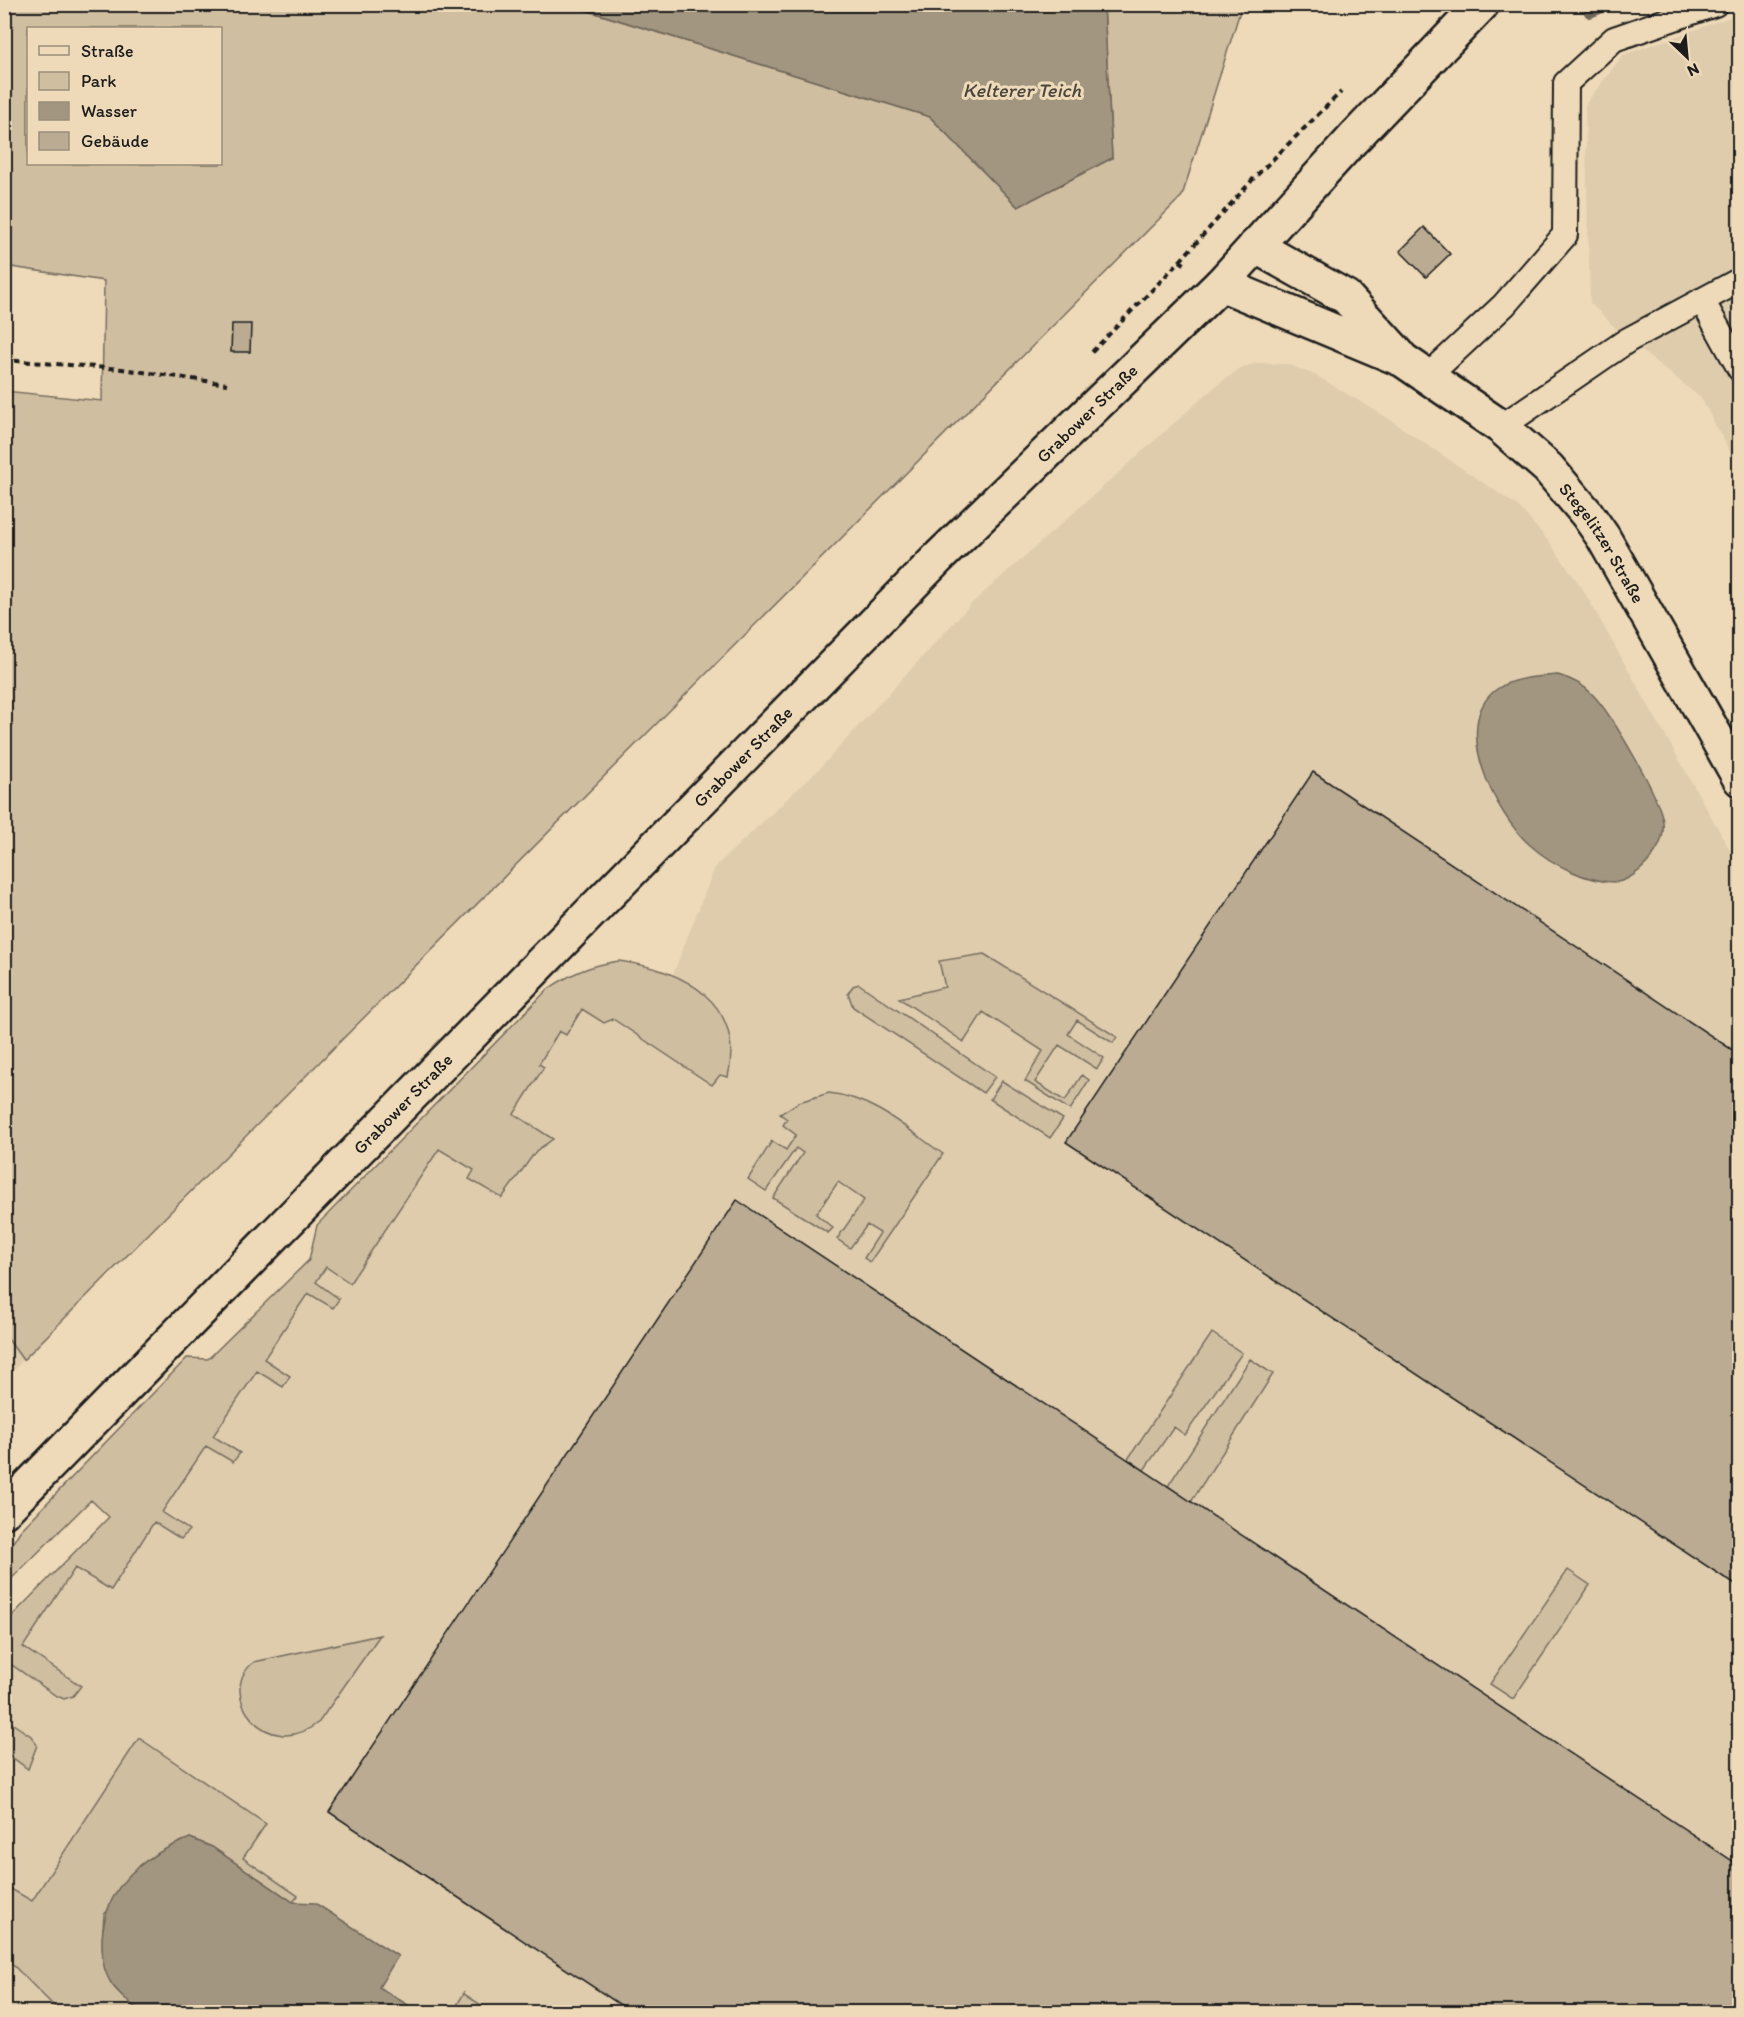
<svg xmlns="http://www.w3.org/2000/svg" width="1744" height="2017" font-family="Itim,sans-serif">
<rect width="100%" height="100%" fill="#eedab8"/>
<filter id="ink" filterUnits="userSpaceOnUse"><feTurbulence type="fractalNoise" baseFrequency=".0167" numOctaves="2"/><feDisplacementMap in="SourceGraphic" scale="12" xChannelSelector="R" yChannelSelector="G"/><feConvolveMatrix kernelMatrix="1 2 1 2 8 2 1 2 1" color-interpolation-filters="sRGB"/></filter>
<g filter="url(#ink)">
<!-- built -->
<path fill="#deccad" d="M1739,14V469L1701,398L1628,340L1590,303L1585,105L1623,55Z
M1258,363L1287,364L1315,375L1386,417L1519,507L1550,543L1582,588L1739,866V2012H5V1647L116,1510L109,1486L591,997L648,1038L715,867L821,767L970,605L1217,385L1242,367Z
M5,1335L23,1360L5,1380H4Z"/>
<!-- green -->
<path fill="#d0bea1" stroke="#766d5e" stroke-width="1.5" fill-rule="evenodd" d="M5,5H569L930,117L1018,207L1112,158L1104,5H1242L1182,196L23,1360L5,1335V391L102,401L104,281L5,266ZM28,28H220V164H28Z
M984,954L1117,1037L1113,1043L1077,1020L1068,1034L1104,1058L1097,1069L1059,1045L1035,1082L1065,1101L1082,1075L1089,1080L1070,1110L1025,1081L1043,1051L983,1012L964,1042L899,998L945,987L939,961Z
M619,961C684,970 745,1002 728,1077L720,1075L712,1085L613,1019L604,1023L582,1009L566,1035L559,1031L539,1064L544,1067L514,1114L553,1139L536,1151L502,1198L469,1179L474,1170L439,1149L350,1283L326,1267L316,1282L339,1299L333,1308L308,1293L264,1359L290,1376L283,1387L257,1371L213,1436L240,1453L233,1462L206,1446L162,1512L189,1530L181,1539L154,1522L111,1590L75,1568L23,1647L81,1686L73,1696L64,1699L55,1695L5,1660V1623L109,1517L91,1500L5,1585V1555L20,1531L187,1358L208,1359L309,1260L317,1225L548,989C572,973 591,965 619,961Z
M859,984L995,1077L983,1093L853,1007L848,993L853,986Z
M1002,1081L1063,1119L1050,1138L990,1099Z
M829,1093C874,1098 907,1129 943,1154L870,1262L864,1258L880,1233L867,1225L850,1248L837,1239L864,1200L838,1182L816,1214L833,1228L828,1233L773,1198L803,1153L796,1148L766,1191L748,1179L772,1141L786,1150L796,1135L783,1125L787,1119L780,1114L799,1102Z
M1212,1333L1242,1353L1185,1435L1174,1427L1144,1470L1128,1459Z
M1250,1359L1273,1374L1191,1502L1168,1486Z
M1568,1570L1590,1585L1513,1699L1490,1684Z
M380,1635L319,1722C267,1764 214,1693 254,1662Z
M4,1718L31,1736L37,1745L28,1769L5,1752Z
M139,1738L266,1824L243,1858L298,1896L293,1902L212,1847L190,1838L104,1914C100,1970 101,1972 140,2012H60L5,1957L4,1885L32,1901Z
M464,1993V1994L492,2012H453Z"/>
<!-- water -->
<path fill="#a39680" stroke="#6d6558" stroke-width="1.5" d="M570,5H1104L1112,158L1018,207L930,117Z
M1558,675C1572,679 1583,684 1593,695C1612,715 1660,796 1663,822C1665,839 1657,851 1647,863C1640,871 1627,881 1617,882C1588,883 1551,864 1530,845C1496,816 1449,723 1497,689C1514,677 1538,677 1558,675Z
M190,1838L212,1847L293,1902L315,1903L398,1956L379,1987L419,2012H140C131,2003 118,1994 111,1983C102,1969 102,1955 102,1939C105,1885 143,1856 190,1838Z"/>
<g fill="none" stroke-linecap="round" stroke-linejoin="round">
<!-- stream -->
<path stroke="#6d6558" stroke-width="12" d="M1590,12L1609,4"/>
</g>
<!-- building -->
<path fill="#baab92" stroke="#1c1c1c" stroke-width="1.5" d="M1424,227L1450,254L1426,277L1400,251Z
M232,324H251L250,352H231Z
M1313,772L1740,1055V1588L1066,1142Z
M737,1200L1740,1866V2012H631L329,1812Z"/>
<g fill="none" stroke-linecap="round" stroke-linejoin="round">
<!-- lane casing -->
<g stroke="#1c1c1c" stroke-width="28">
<path id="lane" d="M1702,300L1740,369
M1427,377L1504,305L1565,235L1566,83L1614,39L1715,4
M1501,427L1628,340L1740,280"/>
</g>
<!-- street casing -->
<g stroke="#1c1c1c" stroke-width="38">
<g id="street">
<path d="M1255,246L1346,297L1398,354"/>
<path id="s1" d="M1221,284L1403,360L1501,427L1548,468L1587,514L1603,537L1740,779"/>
<path id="s2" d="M4,1511L939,557L1221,284L1353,139L1482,4"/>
</g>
</g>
<!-- path -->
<path stroke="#1c1c1c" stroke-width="4" stroke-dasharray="6 4.5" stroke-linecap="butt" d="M1180,261L1255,177L1341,92
M1092,352L1180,261L1186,265
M4,360L122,369L227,384"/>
<!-- lane -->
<use href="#lane" stroke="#eedab8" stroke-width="24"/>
<!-- street -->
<use href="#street" stroke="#eedab8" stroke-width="33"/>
</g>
</g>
<g text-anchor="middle" stroke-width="6" stroke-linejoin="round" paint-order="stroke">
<!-- street labels -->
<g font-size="18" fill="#1c1c1c" stroke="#eedab8">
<text dy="6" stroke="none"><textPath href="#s2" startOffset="1542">Grabower Straße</textPath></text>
<text dy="6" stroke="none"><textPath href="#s1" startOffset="471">Stegelitzer Straße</textPath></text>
<text dy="6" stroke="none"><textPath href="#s2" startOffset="1056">Grabower Straße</textPath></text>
<text dy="6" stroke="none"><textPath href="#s2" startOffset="570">Grabower Straße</textPath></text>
</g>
<!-- water labels -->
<g font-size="20" font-style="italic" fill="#4b473f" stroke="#eedab8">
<text x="1022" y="97">Kelterer Teich</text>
</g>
</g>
<!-- margin -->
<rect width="1744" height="2017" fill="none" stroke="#eedab8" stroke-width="24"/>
<rect x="12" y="12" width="1720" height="1993" fill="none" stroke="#1c1c1c" stroke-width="2" filter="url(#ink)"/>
<!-- legend -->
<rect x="27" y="27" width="195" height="138" fill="#eedab8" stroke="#9a8e7a" stroke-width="1.5"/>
<rect x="39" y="46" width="30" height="9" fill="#eedab8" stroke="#9a8e7a" stroke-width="1.5"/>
<text x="81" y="57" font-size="18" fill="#1c1c1c">Straße</text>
<rect x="39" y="72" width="30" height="18" fill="#d0bea1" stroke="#9a8e7a" stroke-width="1.5"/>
<text x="81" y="87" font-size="18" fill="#1c1c1c">Park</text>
<rect x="39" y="102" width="30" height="18" fill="#a39680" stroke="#9a8e7a" stroke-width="1.5"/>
<text x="81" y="117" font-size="18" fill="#1c1c1c">Wasser</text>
<rect x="39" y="132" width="30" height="18" fill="#baab92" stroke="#9a8e7a" stroke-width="1.5"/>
<text x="81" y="147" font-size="18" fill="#1c1c1c">Gebäude</text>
<!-- north arrow -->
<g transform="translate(1687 57) rotate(154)" stroke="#eedab8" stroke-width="4.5" paint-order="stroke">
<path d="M0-4.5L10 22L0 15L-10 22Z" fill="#1c1c1c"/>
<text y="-9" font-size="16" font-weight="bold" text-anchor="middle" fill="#1c1c1c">N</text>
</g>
</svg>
